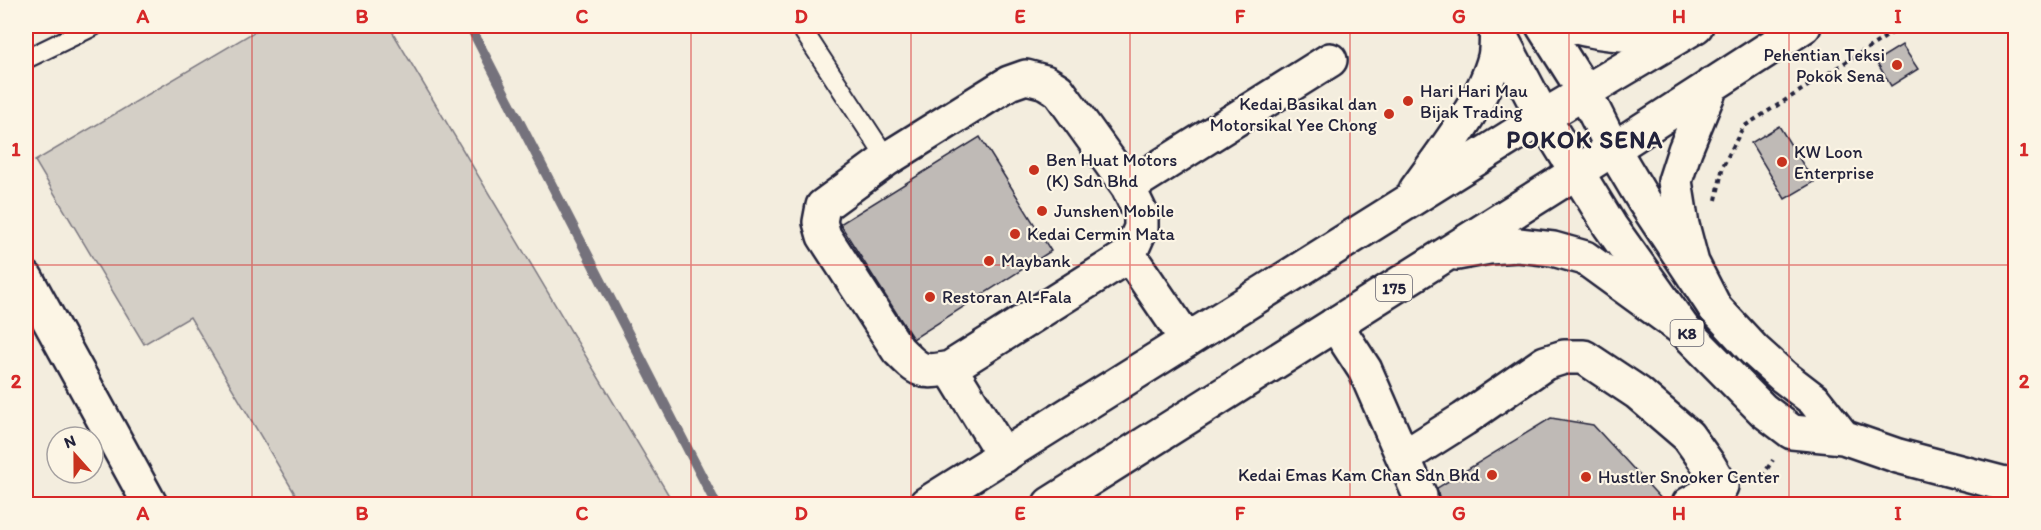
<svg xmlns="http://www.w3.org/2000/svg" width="2041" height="530" font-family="Itim,sans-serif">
<rect width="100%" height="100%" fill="#f3edde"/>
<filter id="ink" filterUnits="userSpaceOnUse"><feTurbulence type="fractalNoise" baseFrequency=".0167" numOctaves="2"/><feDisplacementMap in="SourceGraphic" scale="12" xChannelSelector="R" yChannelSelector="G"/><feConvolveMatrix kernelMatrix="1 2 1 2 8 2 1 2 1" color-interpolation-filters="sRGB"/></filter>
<g filter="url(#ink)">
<!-- green -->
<path fill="#d4cfc6" stroke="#7b7880" stroke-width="1.5" d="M264,26H389L674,504H301L190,317L144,344L35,161Z"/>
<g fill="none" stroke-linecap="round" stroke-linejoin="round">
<!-- stream -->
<path stroke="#75727b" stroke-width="10" d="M470,26L716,504"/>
</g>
<!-- building -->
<path fill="#bfbab6" stroke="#22223b" stroke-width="1.5" d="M1902,45L1918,69L1891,86L1876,61Z
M1779,126L1814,182L1785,199L1751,143Z
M980,137L1051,251L913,339L840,224Z
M1551,418L1593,425L1666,504H1436L1439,498L1437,488Z"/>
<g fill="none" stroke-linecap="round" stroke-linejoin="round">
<!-- service casing -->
<g stroke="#22223b" stroke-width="22">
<path id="service" d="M800,26L887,159
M26,59L94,26"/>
</g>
<!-- minor casing -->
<g stroke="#22223b" stroke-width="38">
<path id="minor" d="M1495,26L1543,117
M1543,26L1584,91
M1026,77L1045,82L1058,90L1128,187L1141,214V228L1129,255L950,368C921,374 919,371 898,350L824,236L820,222L823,206L887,159L1009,83Z
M1128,187L1330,60
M1129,255L1187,340
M26,278L150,504
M1335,324L1365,370L1420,496
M950,368L1004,456
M1404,457L1464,419L1545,363L1564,357H1584L1638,393L1688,436L1708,464L1721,486L1689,504"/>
</g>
<!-- primary casing -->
<g stroke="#22223b" stroke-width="38">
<path id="primary" d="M1584,91L1613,149L1644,201L1715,308L1754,350L1784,377L1814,400L1843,437
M1543,117L1610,226L1684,330L1763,410L1792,432L1843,437L1898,456L2016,487"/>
</g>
<!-- trunk casing -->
<g stroke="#22223b" stroke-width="38">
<path id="trunk" d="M1573,26C1609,36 1641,36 1678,33
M1712,84L1685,150L1675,181L1682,225L1692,263L1715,308
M1416,190C1443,152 1484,101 1495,57C1497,48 1496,38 1497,29
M1457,253L1489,247L1518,245L1553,249L1585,258L1684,330
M926,504L1543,117L1696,26
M1050,504L1613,149L1804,26"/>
</g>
<!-- path -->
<path stroke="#22223b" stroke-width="4" stroke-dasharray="4.5 4.5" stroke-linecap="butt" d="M1716,200L1723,166L1743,127L1903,26
M1754,479L1761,478L1773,460"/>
<!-- service -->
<use href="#service" stroke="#fcf5e5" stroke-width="18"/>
<!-- minor -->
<use href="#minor" stroke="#fcf5e5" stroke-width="33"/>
<!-- primary -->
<use href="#primary" stroke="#fcf5e5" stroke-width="33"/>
<!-- trunk -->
<use href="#trunk" stroke="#fcf5e5" stroke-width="33"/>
</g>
</g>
<!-- grid -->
<path fill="none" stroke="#d62828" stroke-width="1.5" stroke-opacity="0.55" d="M252,26V504M472,26V504M691,26V504M911,26V504M1130,26V504M1350,26V504M1569,26V504M1789,26V504M26,265H2016"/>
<!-- markers -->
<g fill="#c8321e" stroke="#fcf5e5" stroke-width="2">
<circle cx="1897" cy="65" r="6"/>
<circle cx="1408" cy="101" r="6"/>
<circle cx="1389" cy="114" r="6"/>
<circle cx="1782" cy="162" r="6"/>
<circle cx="1034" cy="170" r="6"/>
<circle cx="1042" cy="211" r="6"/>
<circle cx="1015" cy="234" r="6"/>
<circle cx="989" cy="261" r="6"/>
<circle cx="930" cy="297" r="6"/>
<circle cx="1492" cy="475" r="6"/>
<circle cx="1586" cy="477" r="6"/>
</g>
<g text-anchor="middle" stroke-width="4.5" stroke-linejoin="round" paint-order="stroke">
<!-- shield labels -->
<g fill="#fcf5e5" stroke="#63616e" stroke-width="1.5">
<rect x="1376" y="275" width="36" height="26" rx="4.5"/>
<rect x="1670.5" y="320" width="33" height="26" rx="4.5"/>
</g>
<g font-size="16" font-weight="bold" fill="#22223b">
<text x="1394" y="294">175</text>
<text x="1687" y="339">K8</text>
</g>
<!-- poi labels -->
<g font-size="18" fill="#22223b" stroke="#fcf5e5" text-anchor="start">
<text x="1885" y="61" text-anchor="end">Pehentian Teksi<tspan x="1885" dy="21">Pokok Sena</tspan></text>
<text x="1420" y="97">Hari Hari Mau<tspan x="1420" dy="21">Bijak Trading</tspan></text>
<text x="1377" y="110" text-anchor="end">Kedai Basikal dan<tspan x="1377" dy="21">Motorsikal Yee Chong</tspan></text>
<text x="1794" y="158">KW Loon<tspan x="1794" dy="21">Enterprise</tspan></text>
<text x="1046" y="166">Ben Huat Motors<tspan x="1046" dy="21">(K) Sdn Bhd</tspan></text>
<text x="1054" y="217">Junshen Mobile</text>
<text x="1027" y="240">Kedai Cermin Mata</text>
<text x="1001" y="267">Maybank</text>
<text x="942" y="303">Restoran Al-Fala</text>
<text x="1480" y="481" text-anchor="end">Kedai Emas Kam Chan Sdn Bhd</text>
<text x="1598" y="483">Hustler Snooker Center</text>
</g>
<!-- district labels -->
<g font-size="24" font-weight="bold" letter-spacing="1.5" fill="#22223b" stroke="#fcf5e5">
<text x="1585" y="148">POKOK SENA</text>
</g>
</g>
<!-- margin -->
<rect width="2041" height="530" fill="none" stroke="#fcf5e5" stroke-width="66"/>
<!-- north arrow -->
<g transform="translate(75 455) rotate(339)"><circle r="28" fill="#fcf5e5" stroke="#a5a1a1" stroke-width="1.5"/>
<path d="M0-4.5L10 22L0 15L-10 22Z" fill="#c8321e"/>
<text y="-9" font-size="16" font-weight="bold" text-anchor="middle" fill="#22223b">N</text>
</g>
<rect x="33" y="33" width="1975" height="464" fill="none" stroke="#d62828" stroke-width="2"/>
<g font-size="20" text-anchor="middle" font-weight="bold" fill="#d62828">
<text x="143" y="23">A</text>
<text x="362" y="23">B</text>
<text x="582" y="23">C</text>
<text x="801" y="23">D</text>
<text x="1020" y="23">E</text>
<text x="1240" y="23">F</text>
<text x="1459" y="23">G</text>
<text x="1679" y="23">H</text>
<text x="1898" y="23">I</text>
<text x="16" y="156">1</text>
<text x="2024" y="156">1</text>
<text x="16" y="388">2</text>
<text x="2024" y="388">2</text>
<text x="143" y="520">A</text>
<text x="362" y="520">B</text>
<text x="582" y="520">C</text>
<text x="801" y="520">D</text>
<text x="1020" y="520">E</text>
<text x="1240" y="520">F</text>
<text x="1459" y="520">G</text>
<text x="1679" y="520">H</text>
<text x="1898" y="520">I</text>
</g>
</svg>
